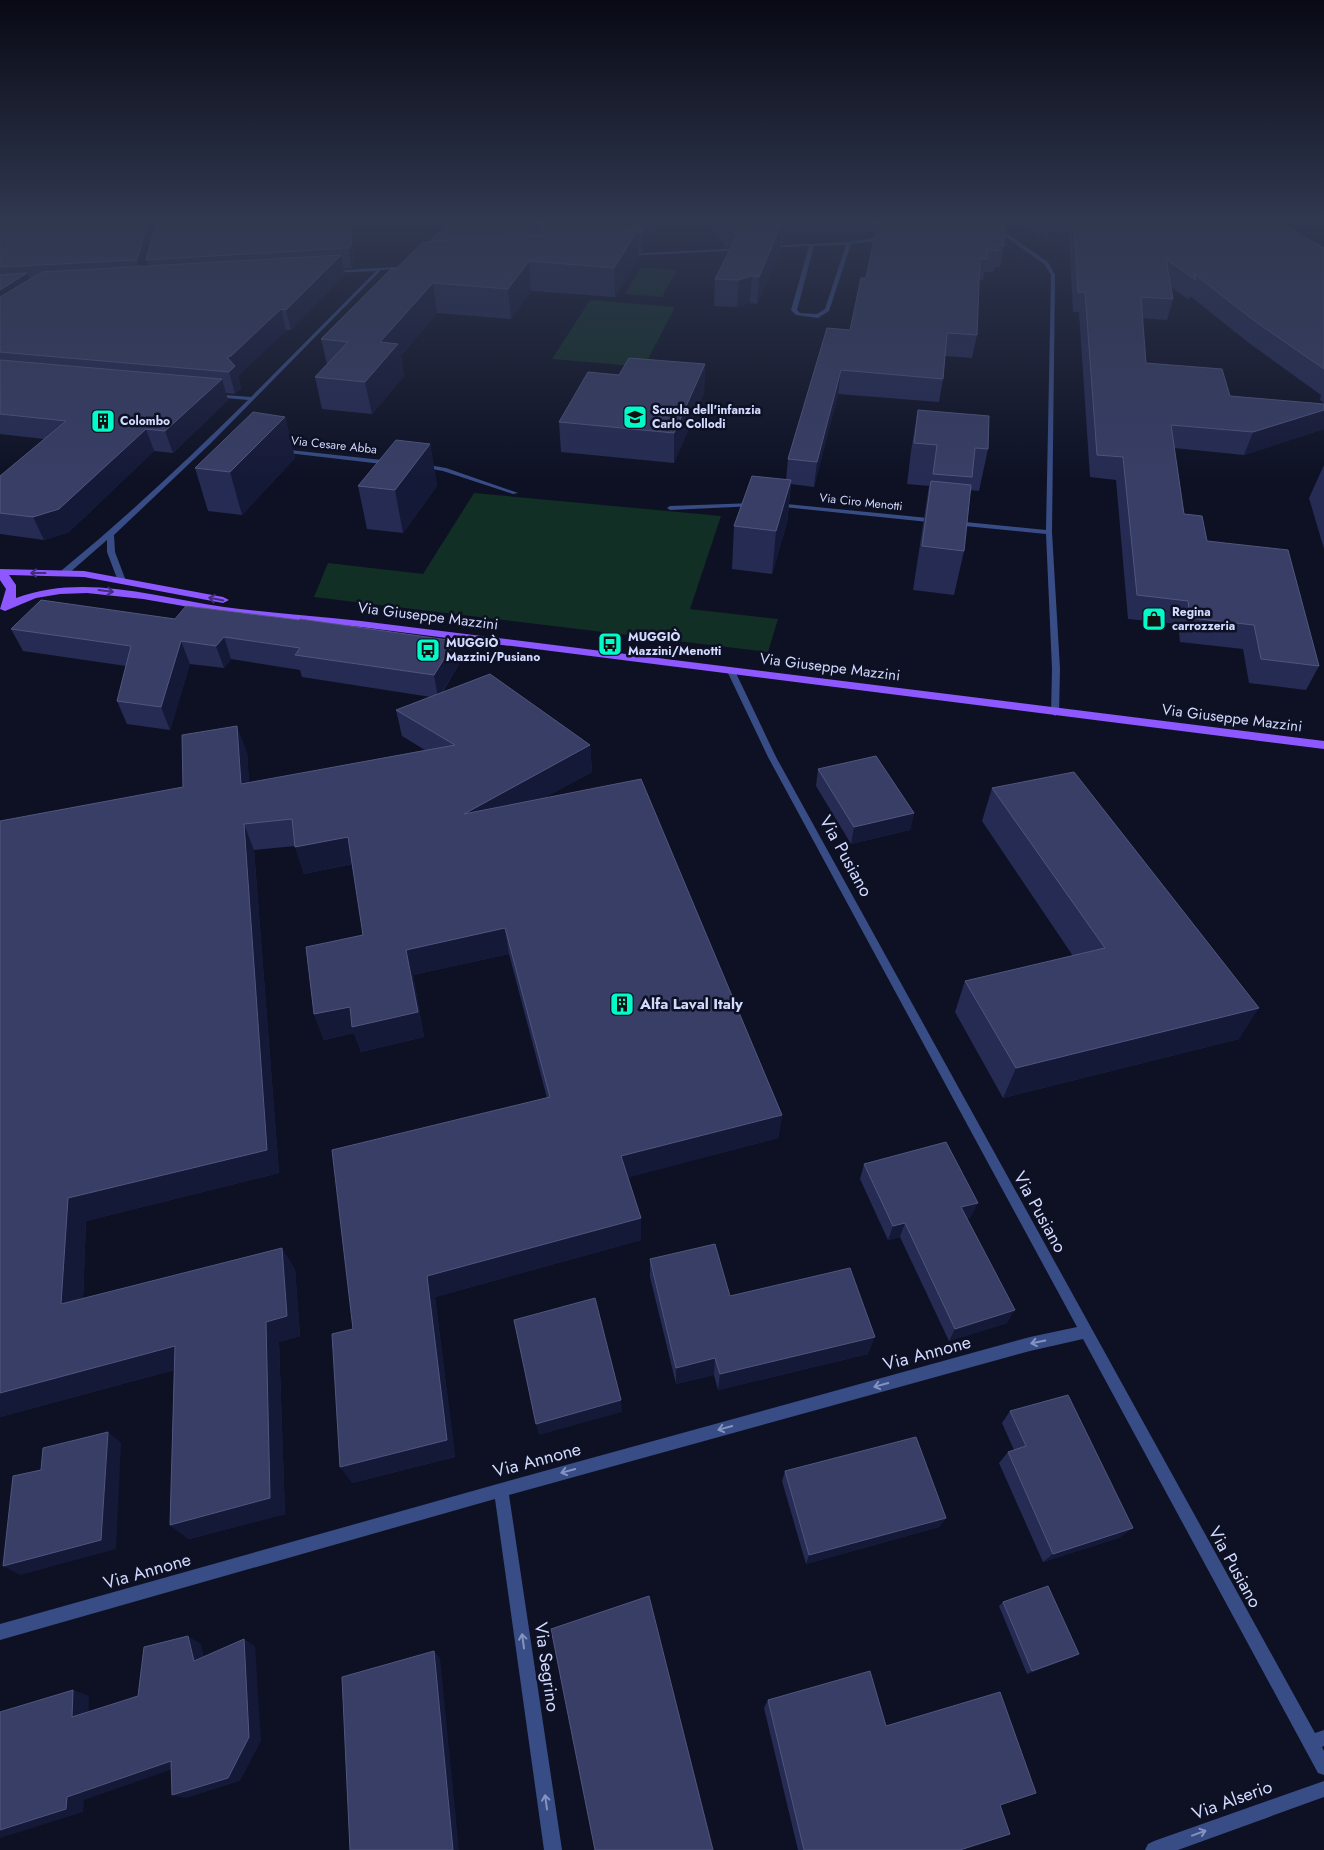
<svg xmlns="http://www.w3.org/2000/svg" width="1324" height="1850" font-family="Jost,sans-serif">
<rect width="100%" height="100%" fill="#0e1124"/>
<!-- green -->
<path fill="#112f24" d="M641,267L677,270L662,297L625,294Z
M590,300L675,307L644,367L552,359Z
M474,493L721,516L690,609L778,619L768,652L314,597L328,563L423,574Z"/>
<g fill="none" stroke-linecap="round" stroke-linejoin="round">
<!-- street -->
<path fill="#384c85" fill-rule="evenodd" d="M860,220H865L885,237L889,238L885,240L851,244L829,311L818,318L796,315L791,310L809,246L767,248L765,247L767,246L849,242L880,237ZM846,245L825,309L817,314L800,313L797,310L814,246Z
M982,220H987L1048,262L1055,275L1052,532L1060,669L1059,713L1055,716L1051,713L1052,669L1046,534L955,525L952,523L955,521L1046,530L1051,275L1044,264Z
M743,248L745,250L625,256L623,255L625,254Z
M411,266L413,268L381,270L210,444L114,535L115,552L126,581L125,583H119L118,581L107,552V540L68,574H62V570C127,517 188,459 248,400L215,397L212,395L213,394L251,397L376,271L330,273L328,271Z
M281,449L391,461L394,463L391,465L279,452L278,451Z
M423,464L446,468L518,493L513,494L443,471L421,467L420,466Z
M754,503L756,504V506L670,510L667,508L670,506Z
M776,503L938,519L941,521L938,523L774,506V504Z
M728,669H731L735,671L776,757L1315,1733L1324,1730V1746L1322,1747L1324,1751V1775L1318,1773L1083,1339L1030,1351L509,1495L562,1850H544L495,1499L0,1640V1624L501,1483L1030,1337L1077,1327L768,757L727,671Z
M1324,1781V1797L1178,1850H1145L1148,1844L1154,1841Z"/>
<!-- primary -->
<path fill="#8d58ff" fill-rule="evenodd" d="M0,569L84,571L223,597L229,600L223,603L84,577L9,575L16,585V598C84,573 155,597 224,607C269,613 315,616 361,621L1324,741V749L361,627L224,613L143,599L87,593L60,594L36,598L5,611L0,609L6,589L0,580Z"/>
</g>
<!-- wall -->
<path fill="#262b53" d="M0,220H356L357,230H351L355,264L352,268H344L345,275L291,330H286L238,376L241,388L235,394L226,393L228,400L173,453L154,451L69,532L44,540L0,534V476L44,439L0,434Z
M529,220H1005L1004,246L1000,267H995L993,272H985L983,280H979L977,335L972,358L945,356L943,379L939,402L838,394L814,487L791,484L787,523L772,574L732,569L734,526L786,480L788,459L850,330L866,278L877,228L872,223L870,232L784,239L782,244H780V251L757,304L750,303L737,307L714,306L715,279L731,247H726L711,227L654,231L642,252H638V258L615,297L531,291L511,319L437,313L401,356L404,376L372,414L322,409L315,377L327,364L321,339L395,270L430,241L536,235Z
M1014,220H1277L1324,248V403L1320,400L1321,395L1249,343L1190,296L1189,300L1171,287L1173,299L1167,320L1142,318L1146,363L1230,396L1324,405V429L1244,455L1174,448L1184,514L1207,541L1319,666L1306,690L1249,683L1243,649L1180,642L1178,624L1128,619L1116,480L1090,477L1079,312H1073L1069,238L1047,241Z
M705,364L704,393L674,463L561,452L559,422L619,375Z
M918,410L988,449L979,491L970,490L964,551L954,595L913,590L929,486L907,484L911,451Z
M285,417L295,458L242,515L208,511L195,468Z
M430,444L437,486L403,533L367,529L358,486Z
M1324,465V549L1309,498Z
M175,619L455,641L459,664L442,693L590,745L592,772L544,798L782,1115L778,1138L628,1177L641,1218V1240L435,1297L455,1457L352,1483L353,1329L547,1098L509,954L413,975L424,1037L361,1052L354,1033L324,1040L314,1014L363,935L352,864L304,874L295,846L254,850L279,1173L86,1221L83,1299L295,1269L300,1336L279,1342L285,1514L189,1539L170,1525L174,1370L0,1417V821L183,787L247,752L249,783L425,750L402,736L396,710L431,697L302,677L300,670L231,659L224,668L190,664L170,730L127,724L117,701L126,666L23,651L11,629Z
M818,769L914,813L910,830L851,844L816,786Z
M992,788L1239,1039L1003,1098L955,1012L965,981L1073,956L982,821Z
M864,1164L971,1217L967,1218L1007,1323L949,1341L900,1237L888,1240L860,1179Z
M650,1259L730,1296L868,1354L718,1390L714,1375L676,1384L650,1277Z
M1010,1411L1121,1537L1043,1562L999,1463L1008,1452L1014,1450L1002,1423Z
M785,1471L946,1518L939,1527L806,1564L782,1481Z
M1003,1602L1073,1657L1027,1674L999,1606Z
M768,1700L886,1726L1000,1805L960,1850H798L764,1708Z"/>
<!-- shaded-wall -->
<path fill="#151938" d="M149,220H160L146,260L148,264L144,279L137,260Z
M349,220H356L357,230H351L355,264L352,268L348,248Z
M650,220H711V227L654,231L642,252V233Z
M791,220H872L870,232L784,239L782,244L784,225L786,221Z
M1065,220H1074L1069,238L1047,241L1051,222Z
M781,225L780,251L757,304L759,277Z
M638,230V258L615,297L614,268Z
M341,255L345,275L291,330L286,310Z
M529,261L531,291L511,319L508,289Z
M27,273L35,292L0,316V290Z
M752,276L750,303L737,307L739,280Z
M433,283L437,313L401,356L404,376L372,414L365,382L380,342Z
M281,309L286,330L238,376L241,388L235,394L229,372L227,357Z
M705,364L704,393L674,463V433Z
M841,370L838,394L814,487L817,462Z
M222,379L228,400L173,453L165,431Z
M1324,410V429L1244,455L1253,432Z
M285,417L295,458L242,515L230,472Z
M146,429L154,451L69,532L44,540L33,517Z
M430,444L437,486L403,533L395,490Z
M791,480L787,523L772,574L776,531Z
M224,637L231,659L224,668L216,646Z
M181,641L190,664L170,730L161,707Z
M455,641L459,664L438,698L434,675Z
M237,726L247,752L251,810L241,784Z
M590,745L592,772L468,840L464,814Z
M914,813L910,830L851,844L854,827Z
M244,824L254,850L279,1173L86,1221L82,1325L61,1304L68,1198Z
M348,837L355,863L304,874L295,847Z
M505,928L509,954L413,975L424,1037L361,1052L354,1033L324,1040L314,1014L406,950Z
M1259,1008L1239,1039L1003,1098L1016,1068Z
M782,1115L778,1138L623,1179L621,1156Z
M978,1203L971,1217L955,1222L961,1207Z
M641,1218V1240L435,1297L455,1457L352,1483L340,1467L427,1276Z
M905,1223L900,1237L888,1240L893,1226Z
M282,1248L295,1269L300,1336L279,1342L285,1514L189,1539L170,1525L266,1322Z
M1015,1310L1007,1323L949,1341L955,1329Z
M875,1337L868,1354L718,1390L720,1374Z
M175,1346L192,1365L0,1417V1393Z
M715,1358L714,1375L676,1384V1368Z
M621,1400L622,1412L539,1435L536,1424Z
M108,1432L121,1443L116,1549L20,1575L3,1566Z
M946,1518L939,1527L806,1564L809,1555Z
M1133,1528L1121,1537L1043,1562L1053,1554Z
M188,1636L201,1644L206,1667L194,1661Z
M244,1639L255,1646L261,1741L240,1781L186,1798L172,1795Z
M434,1651L440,1658L459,1850H453Z
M1079,1654L1073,1657L1027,1674L1032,1671Z
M73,1690L89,1696L88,1722L72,1717Z
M171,1761L184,1765L84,1800L83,1812L0,1838V1830L67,1797Z"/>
<!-- building -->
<path fill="#383e65" stroke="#50567e" d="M0,220H149L137,260L0,267Z
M157,220H349L352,245L348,248L146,260Z
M451,220H528L535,236L430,241Z
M536,220H650L642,233H638V230L543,235Z
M721,220H791L786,221L784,225L727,228Z
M886,220H1005L1004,246H998V251L988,250L987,259L980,258L977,335L947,333L943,379L841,370L817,462L788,459L827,328L850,330L861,278H866L878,221Z
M1048,220H1065L1051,222Z
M1074,220H1277L1324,248V369L1256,322L1194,274L1196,280L1166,259L1173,299L1141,297L1146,363L1222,369L1230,396L1324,404V410L1253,432L1171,425L1184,514L1202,516L1207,541L1288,550L1319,666L1261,659L1254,625L1190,618L1188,601L1137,595L1123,457L1097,455L1085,292H1078Z
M781,225L759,277L752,276L739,280L715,279L737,235L731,228Z
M638,230L614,268L529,261L508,289L433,283L380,342L398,344L365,382L315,377L348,342L321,339L391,269L395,270L423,242Z
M341,255L286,310L281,309L231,356L227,357L235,366L229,372L0,352V297L42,272Z
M27,273L0,290V275Z
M629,358L705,364L674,433L559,422L588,372L619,375Z
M0,360L222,379L165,431L146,429L59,509L33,517L0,513V476L66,421L0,414Z
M918,410L989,416L988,449L975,448L972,477L933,474L937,445L914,443Z
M253,412L285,417L230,472L195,468Z
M396,440L430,444L395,490L358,486Z
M752,476L791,480L776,531L734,526Z
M931,481L971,485L964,551L922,546Z
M41,600L175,619L186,606L299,620L300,619L455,641L434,675L295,655L300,648L224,637L216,646L181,641L161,707L117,701L131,646L11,629Z
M490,674L590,745L464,814L641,779L782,1115L621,1156L641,1218L427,1276L447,1440L340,1467L332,1334L353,1329L332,1150L550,1097L505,928L406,950L418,1012L352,1027L350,1007L314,1014L306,947L363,935L348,837L295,847L292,819L244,824L267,1150L68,1198L61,1304L282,1248L287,1316L266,1322L270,1498L170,1525L175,1346L0,1393V821L183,787L182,735L237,726L241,784L455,745L396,710Z
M876,756L914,813L854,827L818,769Z
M1074,772L1259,1008L1016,1068L965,981L1105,948L992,788Z
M946,1142L978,1203L961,1207L1015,1310L955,1329L905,1223L893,1226L864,1164Z
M715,1244L730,1296L850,1268L875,1337L720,1374L715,1358L676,1368L650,1259Z
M595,1298L621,1400L536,1424L514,1320Z
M1068,1395L1133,1528L1053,1554L1008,1452L1026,1446L1010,1411Z
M108,1432L101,1540L3,1566L13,1476L41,1470L43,1448Z
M916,1437L946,1518L809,1555L785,1471Z
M1048,1586L1079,1654L1032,1671L1003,1602Z
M649,1596L713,1850H595L551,1629Z
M188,1636L194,1661L244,1639L249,1737L228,1778L172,1795L171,1761L67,1797L66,1809L0,1830V1712L73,1690L72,1717L138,1696L144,1647Z
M434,1651L453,1850H350L342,1677Z
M870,1671L886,1726L1000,1692L1036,1793L1000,1805L1010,1834L960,1850H804L768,1700Z"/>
<!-- one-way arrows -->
<defs><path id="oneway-shaft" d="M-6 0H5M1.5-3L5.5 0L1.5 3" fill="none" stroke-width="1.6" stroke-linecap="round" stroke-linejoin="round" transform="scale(1.25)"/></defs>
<g stroke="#412d7c">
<use href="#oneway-shaft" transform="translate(38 573) rotate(180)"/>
<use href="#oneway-shaft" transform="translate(106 591) rotate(7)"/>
<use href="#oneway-shaft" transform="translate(216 599) rotate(-169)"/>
</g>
<g stroke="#8493c2">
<use href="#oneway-shaft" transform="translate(1038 1342) rotate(168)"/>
<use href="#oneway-shaft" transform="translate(881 1385) rotate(165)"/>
<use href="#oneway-shaft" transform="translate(725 1428) rotate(165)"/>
<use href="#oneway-shaft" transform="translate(568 1471) rotate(165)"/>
<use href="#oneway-shaft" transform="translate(523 1641) rotate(-98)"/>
<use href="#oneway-shaft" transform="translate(546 1802) rotate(-98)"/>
<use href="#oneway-shaft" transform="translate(1199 1833) rotate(-20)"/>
</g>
<!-- sky -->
<linearGradient id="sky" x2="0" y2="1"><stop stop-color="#080914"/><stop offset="0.46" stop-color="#303850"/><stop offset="1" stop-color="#303850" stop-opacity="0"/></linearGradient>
<rect width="1324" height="479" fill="url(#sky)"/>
<!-- icons -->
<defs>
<g id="school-square" transform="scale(1.25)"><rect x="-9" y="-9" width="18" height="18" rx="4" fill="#00fcc8" stroke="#0e1124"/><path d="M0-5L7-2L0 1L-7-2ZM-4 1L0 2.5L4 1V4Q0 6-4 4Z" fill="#111"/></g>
<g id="building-square" transform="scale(1.25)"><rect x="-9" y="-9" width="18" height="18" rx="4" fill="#00fcc8" stroke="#0e1124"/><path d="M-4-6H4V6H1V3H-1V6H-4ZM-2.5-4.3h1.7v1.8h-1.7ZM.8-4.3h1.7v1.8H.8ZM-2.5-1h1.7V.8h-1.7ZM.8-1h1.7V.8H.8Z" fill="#111"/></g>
<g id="shop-square" transform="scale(1.25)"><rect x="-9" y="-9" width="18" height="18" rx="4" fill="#00fcc8" stroke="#0e1124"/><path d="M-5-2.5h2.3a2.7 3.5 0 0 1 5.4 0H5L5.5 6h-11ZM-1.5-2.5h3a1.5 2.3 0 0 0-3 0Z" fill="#111"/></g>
<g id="bus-square" transform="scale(1.25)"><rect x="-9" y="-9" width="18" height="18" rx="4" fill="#00fcc8" stroke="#0e1124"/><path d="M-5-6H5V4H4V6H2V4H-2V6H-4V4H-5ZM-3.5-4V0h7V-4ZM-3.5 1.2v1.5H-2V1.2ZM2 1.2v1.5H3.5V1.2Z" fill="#111"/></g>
</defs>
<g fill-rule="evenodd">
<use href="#school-square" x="635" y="417"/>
<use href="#building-square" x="103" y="421"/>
<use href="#shop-square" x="1154" y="619"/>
<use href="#bus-square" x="610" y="644"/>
<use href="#bus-square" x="428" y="650"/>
<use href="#building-square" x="622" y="1004"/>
</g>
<g text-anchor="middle" stroke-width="5" stroke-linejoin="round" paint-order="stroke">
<!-- far-poi labels -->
<g font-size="12" font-weight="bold" fill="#d1daff" stroke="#0e1124" text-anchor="start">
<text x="652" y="414">Scuola dell'infanzia<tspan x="652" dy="14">Carlo Collodi</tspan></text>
<text x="120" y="425">Colombo</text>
<text x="1172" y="616">Regina<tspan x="1172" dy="14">carrozzeria</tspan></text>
<text x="628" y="641">MUGGIÒ<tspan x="628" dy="14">Mazzini/Menotti</tspan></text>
<text x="446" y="647">MUGGIÒ<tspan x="446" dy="14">Mazzini/Pusiano</tspan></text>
</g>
<!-- far-street labels -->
<g font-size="12" fill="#d1daff" stroke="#0e1124">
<text transform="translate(334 445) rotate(6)" y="4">Via Cesare Abba</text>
<text transform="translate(861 502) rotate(6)" y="4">Via Ciro Menotti</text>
</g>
<!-- street labels -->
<g font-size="15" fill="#d1daff" stroke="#0e1124">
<text transform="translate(428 616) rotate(7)" y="5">Via Giuseppe Mazzini</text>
<text transform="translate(830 667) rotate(7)" y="5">Via Giuseppe Mazzini</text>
<text transform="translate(1232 718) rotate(7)" y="5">Via Giuseppe Mazzini</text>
</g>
<!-- poi labels -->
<g font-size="15" font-weight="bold" fill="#d1daff" stroke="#0e1124" text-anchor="start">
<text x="640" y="1009">Alfa Laval Italy</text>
</g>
<!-- near-street labels -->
<g font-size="18" fill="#d1daff" stroke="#0e1124">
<text transform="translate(846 856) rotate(61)" y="6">Via Pusiano</text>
<text transform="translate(1040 1212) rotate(61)" y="6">Via Pusiano</text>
<text transform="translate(927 1353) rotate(-15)" y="6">Via Annone</text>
<text transform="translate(537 1460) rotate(-15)" y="6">Via Annone</text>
<text transform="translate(1235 1567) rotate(61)" y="6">Via Pusiano</text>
<text transform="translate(147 1571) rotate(-16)" y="6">Via Annone</text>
<text transform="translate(547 1667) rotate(82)" y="6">Via Segrino</text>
<text transform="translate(1232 1800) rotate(-20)" y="6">Via Alserio</text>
</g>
</g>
</svg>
